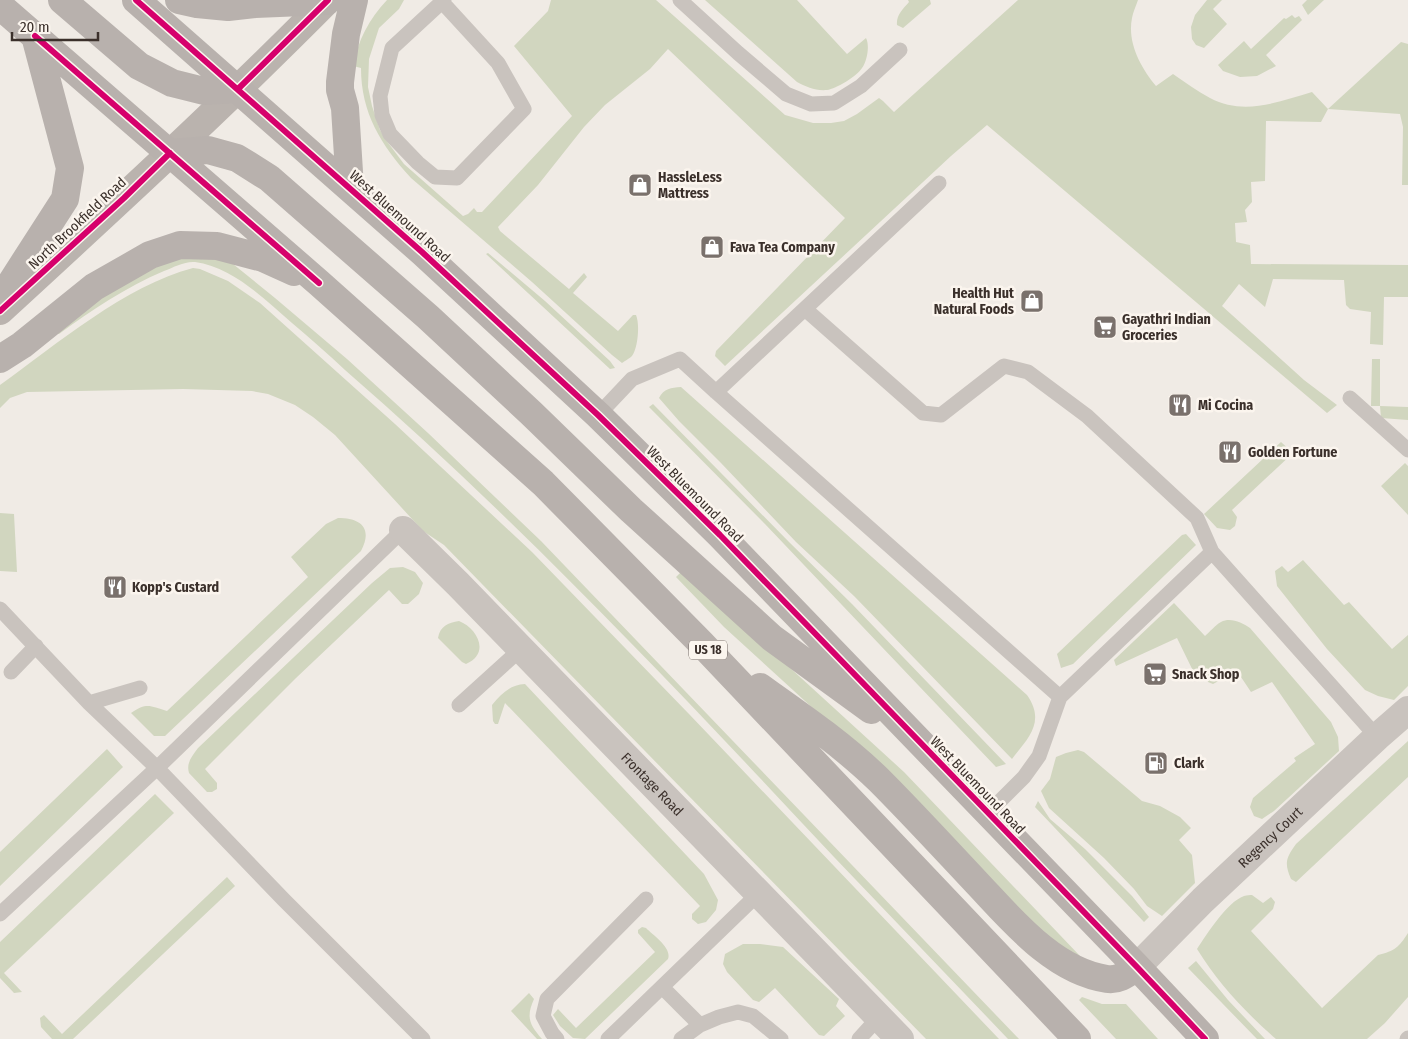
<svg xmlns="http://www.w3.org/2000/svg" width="1408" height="1039" font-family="'Fira Sans Condensed',sans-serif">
<rect width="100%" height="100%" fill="#f0ebe5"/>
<!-- green -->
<path fill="#d1d6bf" d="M387,0H404L399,9L379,28L369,59L368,87L372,106L380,130L386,140L404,164L463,216L468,214L474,208L477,212H482L572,116L514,46L548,11L551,0H656L785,115L813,123H831L844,121L857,114L879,98L883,101L894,112L1018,0H1138C1136,6 1133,12 1132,18C1127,43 1141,68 1156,86L1173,74C1185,82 1197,91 1210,98C1244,116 1278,102 1312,92L1328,109L1401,42L1408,44V185H1402L1403,127L1400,114L1328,109L1321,122L1266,121L1265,181L1251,182L1252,202L1245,210L1247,222L1235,223L1236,242L1250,245L1251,264L1408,265V297H1384L1383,345L1370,344L1371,312L1350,309L1346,305L1344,280L1273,279L1265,307L1239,284L1222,306L1304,380L1337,405L1327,413L987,125L951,156L725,366L715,356L716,351L845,218L668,49L650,69L605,105L584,127L538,185L498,227L500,231L569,289L584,273L587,277L573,293L618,331L633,315H636C640,324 638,348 632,356C630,358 625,361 622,363L612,355L532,282L411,178C381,145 361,113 361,68L353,66C358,40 369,19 387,0Z
M705,0H797L847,54L866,38C870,46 867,61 862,68C857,76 836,89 827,90C815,91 807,87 797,82Z
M908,0H930L931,4L903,28L897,25C896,15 903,9 909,2Z
M1207,0H1222L1213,9L1227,24L1204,48L1196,45L1192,39L1191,27L1195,15Z
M1307,0H1324L1308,15L1302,5Z
M1292,15L1295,18L1299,16L1302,20L1266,55L1276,66L1257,76L1240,77L1223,71L1218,65L1244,41L1251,49L1284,18L1286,19Z
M488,253L545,301L610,361L615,368L610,369L486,254Z
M171,258L218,259L233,264L275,298L347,359L428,433L541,541L1019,1039H1008C950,978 892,918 834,857C677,689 519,521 345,370C328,354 310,338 292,323C264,299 233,267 195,262C185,261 174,267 164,271C126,287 92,310 59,334L56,333L88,303Z
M193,268L200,269L228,281L260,303L395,424L532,552L689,714L999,1039H926L444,545L423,531L335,435L313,417L295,405L268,394L252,391L183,389L27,392L10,398L0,408V385C57,344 125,286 193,268Z
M1372,359H1380V406L1408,407V420L1381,418L1380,406H1371Z
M681,387L1027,695C1046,722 1028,738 1012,759L854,596L796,542L721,463L679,421L659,398C664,388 671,388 681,387Z
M653,404L789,542L852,604L1006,764L996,767L765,524L649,407Z
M1281,442L1293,453L1232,510L1237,517L1235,526L1230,530L1217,528L1204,514Z
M1405,463L1408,466V515L1381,486Z
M0,513L14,514L17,572L0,571Z
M338,518C361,518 373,528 361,551L165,736H154L131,713C147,702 150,706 167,711L308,577L291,557L326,524Z
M1186,534L1196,545L1073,664L1061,668L1057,654L1182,535Z
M1303,560L1344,605L1349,602L1392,649L1408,635V686L1394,700L1378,696L1365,690L1327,649L1277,586L1275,571L1282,566L1288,572Z
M403,567L415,572L423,583L419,594L408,604H402L389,590L296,678L205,769L217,783V789L212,792H207L189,773C186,763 192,756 198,748L372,583L390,568Z
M683,570L904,772L1080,956L1065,955L817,712L724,627L676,577Z
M1174,603L1205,636C1210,632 1215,625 1221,622C1231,617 1242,623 1250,628L1331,722L1338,737L1339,751L1274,811L1262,819L1254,816L1250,807L1253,798L1296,761L1294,758L1315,744L1272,682L1251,692L1237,671L1213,684L1208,682L1204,676L1197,679L1177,638L1116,666L1114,660Z
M459,621C477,628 491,653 466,664L462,662L438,638C440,626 448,623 459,621Z
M525,684L704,874L718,900L716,910L706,922L698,924L692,919V914L700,906L505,703L498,724H495L493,721L492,705C502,693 510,685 525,684Z
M1408,741V777L1296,882L1291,879C1284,863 1286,858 1296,844Z
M107,749L123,767L0,886V852Z
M1078,750L1084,752L1142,801L1160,806L1180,817L1191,828L1179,840L1192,855L1195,883L1162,916L1147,906L1134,889L1104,858L1049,808L1041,791L1050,779L1056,757L1066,753Z
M155,794L174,813L4,973L22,992L14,993L0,978V942Z
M1038,801L1050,819L1085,849L1132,896L1149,917L1144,922L1035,807Z
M227,877L235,886L73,1039H52L41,1027L40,1018L44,1015L62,1034Z
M1252,895L1263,903L1271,897L1275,902L1273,909L1251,931L1322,1008L1378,955C1395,951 1399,947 1408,933V997L1385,1023L1367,1039H1276C1246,1013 1218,983 1197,949C1207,934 1227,902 1244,896C1247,895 1250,895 1252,895Z
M642,927L646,928C654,936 672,948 668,959L585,1039L573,1038L560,1026L553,1015L558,1009L576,1028L655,952L638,933V930Z
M743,944H760L783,947L839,999L836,1006L845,1016L824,1036L819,1035L775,988L759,1002L753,1000L727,972L723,964L725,954Z
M1196,961L1228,1000L1265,1039H1257L1188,968Z
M529,993L534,999C526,1017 529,1024 542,1039H537L511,1011Z
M1082,997L1102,1004H1126L1158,1039H1116L1079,1000Z"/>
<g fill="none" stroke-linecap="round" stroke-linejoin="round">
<!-- lane -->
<path stroke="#c9c3be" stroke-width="15" d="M680,0L738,53L786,94L811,104L834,103L861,86L900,50
M442,2L498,63L524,109L457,178L435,177L418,163L390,134L382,115L380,96L392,48L444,0
M939,183L716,392L1060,697L1039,756L1024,777L988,813
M805,309L923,413L941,415L1004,366L1028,372L1087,416L1197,518L1212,552
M1350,398L1408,450
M598,415L632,379L680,359L716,392
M0,609L89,703L157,768L284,900L423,1039
M11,672L36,646
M1060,697L1212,552L1377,737
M89,703L140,688
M459,705L521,649
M0,914L157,768L403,530
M662,987L700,1025
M557,1039L552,1033L543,1016L547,999L646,899
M608,1039L758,894
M681,1039L700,1025L719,1017L738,1012L753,1016L781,1039
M859,1039L879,1017
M1407,1039L1408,1038"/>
<!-- street -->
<g stroke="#c9c3be" stroke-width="28">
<path id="s1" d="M403,530L458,584L900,1039"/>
<path id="s2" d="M1137,967L1203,900L1377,737L1408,710"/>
</g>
<!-- secondary -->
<path stroke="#bab3ae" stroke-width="28" d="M0,311C111,209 222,107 328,0"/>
<!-- primary -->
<path stroke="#b8b1ad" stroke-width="28" d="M62,0L139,66L172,83L204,91L238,89
M136,0L422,252L598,415L720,535L1137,967L1205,1039
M179,0L197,4L228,7L255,4L327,1
M0,6L319,283L543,483L701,643L1077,1039
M170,153L208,150L237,158L269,178L428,317L531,413L631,510L772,638L871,710
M350,188L345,108L340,90V82L346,34L354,0
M0,300L65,199L70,168L35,36
M0,359L22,345L94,287L150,255L180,245L217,246L263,258L294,272
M760,687C801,716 843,745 879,780C912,813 944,848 976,882C1011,919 1053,971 1107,979C1119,981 1128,973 1137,967"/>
<!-- cycleway casing -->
<g stroke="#fbf5ee" stroke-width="9">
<path id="cycleway" d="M136,0L422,252L598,415L720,535L1137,967L1205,1039
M35,36L319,283
M238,89L328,0
M0,311L124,198L170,153"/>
</g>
<!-- cycleway -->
<use href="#cycleway" stroke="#d6006c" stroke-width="6"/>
</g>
<!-- icons -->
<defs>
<g id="shop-square" transform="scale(1.25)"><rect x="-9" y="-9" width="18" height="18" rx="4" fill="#7a716c" stroke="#fbf5ee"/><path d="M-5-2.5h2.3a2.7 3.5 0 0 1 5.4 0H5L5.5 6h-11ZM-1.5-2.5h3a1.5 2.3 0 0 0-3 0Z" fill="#fff"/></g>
<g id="supermarket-square" transform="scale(1.25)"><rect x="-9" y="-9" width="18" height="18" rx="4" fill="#7a716c" stroke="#fbf5ee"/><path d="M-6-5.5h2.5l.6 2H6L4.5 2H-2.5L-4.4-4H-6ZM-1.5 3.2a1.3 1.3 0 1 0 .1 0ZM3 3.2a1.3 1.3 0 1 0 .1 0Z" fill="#fff"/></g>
<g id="restaurant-square" transform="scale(1.25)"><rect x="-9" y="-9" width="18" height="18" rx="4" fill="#7a716c" stroke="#fbf5ee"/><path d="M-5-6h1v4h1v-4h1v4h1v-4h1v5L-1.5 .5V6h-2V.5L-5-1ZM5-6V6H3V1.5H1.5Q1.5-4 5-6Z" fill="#fff"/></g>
<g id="fuel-square" transform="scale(1.25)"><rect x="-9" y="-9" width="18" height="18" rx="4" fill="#7a716c" stroke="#fbf5ee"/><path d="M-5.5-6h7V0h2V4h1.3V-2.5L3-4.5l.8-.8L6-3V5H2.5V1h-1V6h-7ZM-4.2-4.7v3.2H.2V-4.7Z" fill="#fff"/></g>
</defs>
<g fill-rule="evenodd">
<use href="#shop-square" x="640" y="185"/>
<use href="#shop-square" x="712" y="247"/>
<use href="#shop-square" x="1032" y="301"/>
<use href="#supermarket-square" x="1105" y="327"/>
<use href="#restaurant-square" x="1180" y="405"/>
<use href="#restaurant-square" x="1230" y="452"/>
<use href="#restaurant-square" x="115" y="587"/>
<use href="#supermarket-square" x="1155" y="674"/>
<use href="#fuel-square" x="1156" y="763"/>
</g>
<g text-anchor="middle" stroke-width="5" stroke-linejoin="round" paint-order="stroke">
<!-- shield labels -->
<rect fill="#fbf5ee" stroke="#756b66" stroke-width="1" x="689" y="640.5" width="38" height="19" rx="4"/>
<g font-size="12" font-weight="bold" fill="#3b302b">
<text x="708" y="654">US 18</text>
</g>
<!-- poi labels -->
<g font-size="14" font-weight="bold" fill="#3b302b" stroke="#fbf5ee" text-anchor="start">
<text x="658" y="182">HassleLess<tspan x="658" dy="16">Mattress</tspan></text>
<text x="730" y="252">Fava Tea Company</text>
<text x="1014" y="298" text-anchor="end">Health Hut<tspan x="1014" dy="16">Natural Foods</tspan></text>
<text x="1122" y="324">Gayathri Indian<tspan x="1122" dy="16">Groceries</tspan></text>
<text x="1198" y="410">Mi Cocina</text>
<text x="1248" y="457">Golden Fortune</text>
<text x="132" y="592">Kopp's Custard</text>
<text x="1172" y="679">Snack Shop</text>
<text x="1174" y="768">Clark</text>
</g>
<!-- street labels -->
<g font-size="14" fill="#3b302b" stroke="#fbf5ee">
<text transform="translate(400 216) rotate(42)" y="5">West Bluemound Road</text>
<text transform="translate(77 223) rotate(-43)" y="5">North Brookfield Road</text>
<text transform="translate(695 494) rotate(45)" y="5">West Bluemound Road</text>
<text dy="5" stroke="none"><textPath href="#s1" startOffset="356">Frontage Road</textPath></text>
<text transform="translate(978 785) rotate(46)" y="5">West Bluemound Road</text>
<text dy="5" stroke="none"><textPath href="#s2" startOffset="186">Regency Court</textPath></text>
</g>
</g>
<!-- scale -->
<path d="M12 32v8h86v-8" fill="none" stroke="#3b302b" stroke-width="2.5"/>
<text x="20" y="32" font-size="15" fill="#3b302b" stroke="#fbf5ee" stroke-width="4" paint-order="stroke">20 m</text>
</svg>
